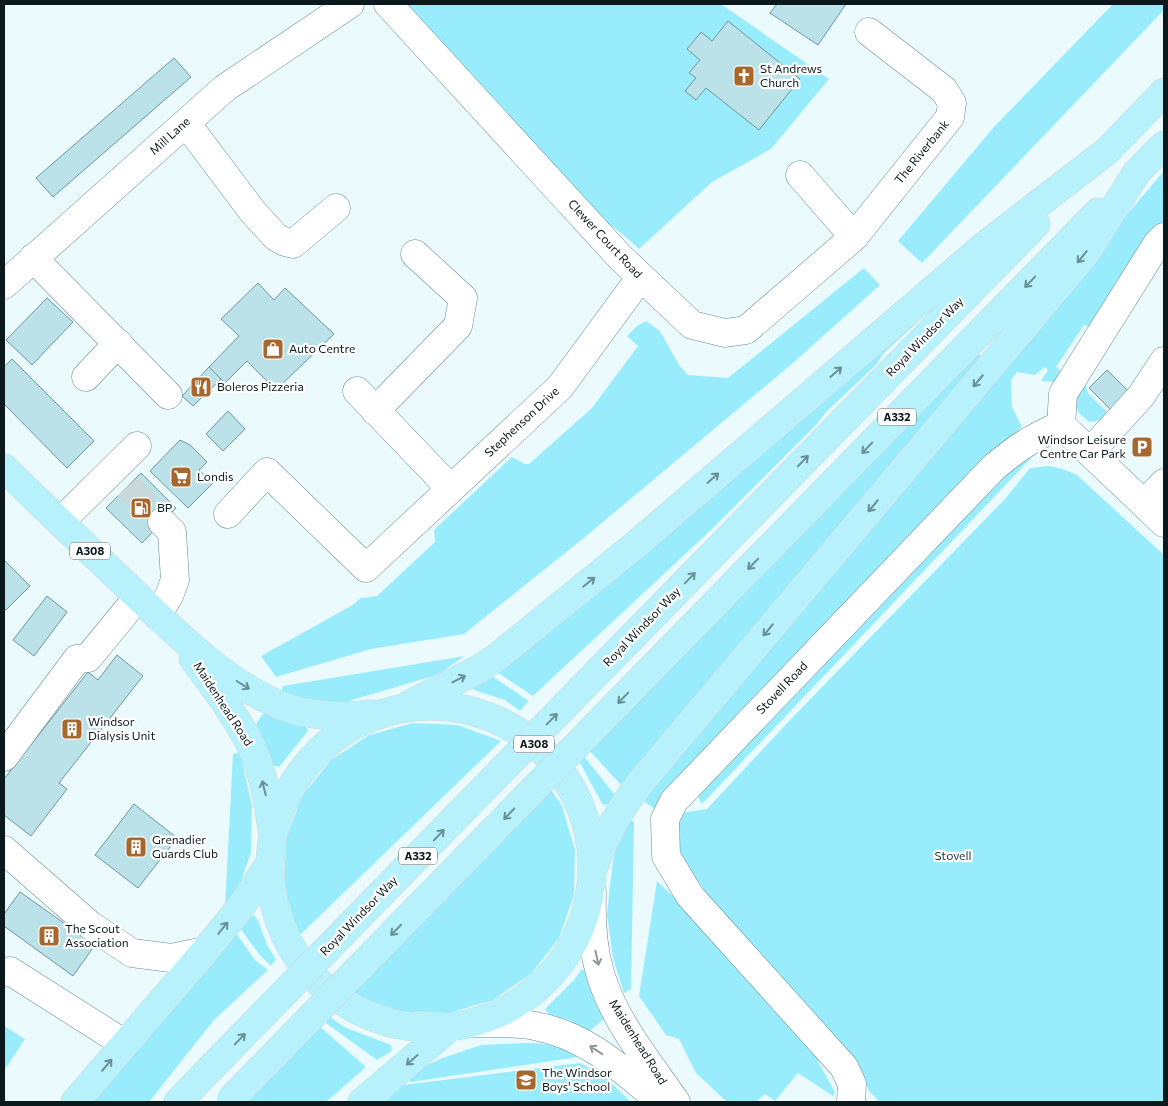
<svg xmlns="http://www.w3.org/2000/svg" width="1168" height="1106" font-family="Commissioner,sans-serif">
<rect width="100%" height="100%" fill="#ebfafd"/>
<!-- green -->
<path fill="#99ecfb" d="M408,4H721L829,79L771,149L712,182L639,249L627,238L597,214Z
M1113,4H1164V10L922,263L898,241L994,127Z
M1164,171V247L1091,328L1084,325L1056,367L1062,372L1054,382L1041,381L1048,370L1045,367L1035,375L1017,372L1011,380L1012,407L1022,427L985,460L904,541L740,711L655,809L643,801L964,420C1026,334 1095,251 1164,171Z
M864,268L880,285L793,363L585,537L464,634L371,649L276,677L261,656L351,606L361,598L377,596L435,542L434,530L512,457L525,464H529L592,408L638,346L627,336L637,326L646,321L660,331L679,365L688,375L728,378Z
M930,305L933,308L884,353L876,365L826,412L817,424L711,530L533,696L492,669Z
M978,353L981,356L901,456L623,787L587,748Z
M1086,382L1087,392L1109,414L1104,420L1089,422L1078,412L1075,398Z
M1035,454L702,804L695,791L1012,461Z
M1049,466L1063,469L1077,475L1164,555V1102H880L869,1091L861,1070L716,906L688,867L679,848L677,833L681,813L707,809L791,719L1005,499L1030,468Z
M465,656L437,675L345,702L314,701L281,692L283,686Z
M486,672L529,701L520,711L505,700L477,691L469,686Z
M264,712L305,725L308,731L279,767L273,765L265,742L256,724Z
M413,723L458,725L501,741L300,935L297,930L284,885L286,839L302,796L331,760L369,735Z
M240,752L252,806L251,853L237,892L225,907L233,754Z
M583,755L615,795L609,804L603,805L579,761Z
M549,787L562,806L575,850L574,895L559,938L531,974L493,1000L449,1013L403,1012L359,997L351,990Z
M628,819L634,822L631,989L624,993L613,958L607,914L612,868L616,845Z
M657,881L695,917L823,1055L818,1062L835,1092L833,1096L798,1073L775,1101L765,1094L756,1102H727L696,1073L679,1039L666,1035L639,996Z
M254,915L258,920L267,945L276,959L271,966L259,954L240,928L248,917Z
M236,933L255,960L268,970L214,1020L149,1102H94Z
M582,969L587,973L608,1016L588,1032L569,1020L549,1015L545,1009L573,981Z
M329,1016L344,1027L391,1045L392,1051L377,1060L323,1021Z
M318,1025L366,1067L326,1102H245Z
M4,1026L25,1039L4,1071Z
M527,1043L551,1044L579,1051L578,1057L411,1082L406,1075L440,1059L481,1045Z
M580,1063L603,1075L631,1102H385L403,1085Z"/>
<!-- building -->
<path fill="#bbe2e9" stroke="#71959c" d="M777,4H846L818,45L770,13Z
M728,21L800,79L759,130L706,88L696,100L685,91L696,78L689,73L700,60L687,49L701,32L712,41Z
M174,58L191,77L53,197L36,178Z
M258,283L274,300L285,288L334,334L276,390L247,361L225,383L209,367L239,336L221,319Z
M47,298L73,322L32,365L6,340Z
M12,359L94,441L67,468L4,404V367Z
M209,367L221,379L193,406L182,396Z
M1107,370L1130,393L1112,411L1089,388Z
M228,411L245,429L223,451L206,434Z
M180,440L190,445L207,462L199,470L213,483L188,508L150,471Z
M141,473L176,508L142,543L106,508Z
M4,560L30,586L6,610L4,608Z
M47,596L67,612L34,656L13,640Z
M117,655L143,676L59,783L67,789L31,836L4,815V779L88,672L98,680Z
M134,804L177,838L138,888L95,855Z
M20,892L95,945L73,976L4,926V914Z"/>
<g fill="none" stroke-linecap="round" stroke-linejoin="round">
<!-- minor-tunnel -->
<path stroke="#c9d8db" stroke-width="28" stroke-dasharray="28 14" stroke-linecap="butt" d="M128,486L162,522"/>
<!-- minor casing -->
<g stroke="#678b91" stroke-width="29">
<path id="minor" d="M388,4L619,256L692,325L725,333L746,330L854,237L950,117L952,103L944,90L869,32
M186,123L253,212L276,237L285,242L293,244L336,208
M800,175L854,237
M33,258L168,395
M4,285L225,88L350,4
M86,377L118,343
M357,391L451,489
M375,411L458,326L463,298L415,254
M1061,425L1063,394L1157,244L1164,237
M1061,425L1164,523
M1090,452L1141,396L1164,361
M1144,504L1164,483
M228,514L267,472L366,568L560,387L640,278
M60,522L137,446
M157,615L169,596L175,580L172,532L162,522
M4,757L77,659L88,658L138,597
M4,850L90,925L132,953L171,958L205,951
M592,892C591,919 592,946 600,973C613,1019 649,1063 676,1102
M4,973L10,971L125,1044
M474,1023C494,1023 515,1022 535,1026C588,1036 621,1069 661,1102
M851,1102L852,1084L844,1067L690,896L666,856L665,819L674,801L994,467C1018,447 1032,438 1061,425"/>
</g>
<!-- major casing -->
<g stroke="#d3d6d6" stroke-width="29">
<path id="major" d="M4,468C45,508 86,547 128,587C172,629 229,688 288,708C314,717 343,717 371,714
M631,638L1036,224
M193,658C213,686 235,714 250,744C263,770 268,801 272,830
M657,663L1098,212
M410,704L479,669L497,657L634,546L985,245L1107,151L1164,92
M270 867a161 161 0 1 1 322 0a161 161 0 1 1-322 0Z
M594,867C607,832 618,812 640,783L1086,253L1137,172L1164,145
M75,1102L205,951L240,908L270,863
M178,1102L205,1074
M362,1102L449,1028"/>
</g>
<!-- minor -->
<use href="#minor" stroke="#fff" stroke-width="28"/>
<!-- major -->
<use href="#major" stroke="#b7f2fc" stroke-width="28"/>
<!-- major-bridge casing -->
<g stroke="#d3d6d6" stroke-width="29" stroke-linecap="butt">
<path id="major-bridge" d="M205,1074L631,638
M231,1099L657,663"/>
</g>
<!-- major-bridge -->
<use href="#major-bridge" stroke="#b7f2fc" stroke-width="28"/>
</g>
<!-- one-way arrows -->
<defs><path id="oneway-shaft" d="M-6 0H5M1.5-3L5.5 0L1.5 3" fill="none" stroke-width="1.6" stroke-linecap="round" stroke-linejoin="round" transform="scale(1.25)"/></defs>
<g stroke="#6a9097">
<use href="#oneway-shaft" transform="translate(1082 257) rotate(129)"/>
<use href="#oneway-shaft" transform="translate(1030 282) rotate(134)"/>
<use href="#oneway-shaft" transform="translate(836 372) rotate(-41)"/>
<use href="#oneway-shaft" transform="translate(978 381) rotate(130)"/>
<use href="#oneway-shaft" transform="translate(867 448) rotate(134)"/>
<use href="#oneway-shaft" transform="translate(803 461) rotate(-46)"/>
<use href="#oneway-shaft" transform="translate(713 478) rotate(-41)"/>
<use href="#oneway-shaft" transform="translate(873 506) rotate(130)"/>
<use href="#oneway-shaft" transform="translate(753 564) rotate(134)"/>
<use href="#oneway-shaft" transform="translate(690 578) rotate(-46)"/>
<use href="#oneway-shaft" transform="translate(589 582) rotate(-39)"/>
<use href="#oneway-shaft" transform="translate(768 630) rotate(130)"/>
<use href="#oneway-shaft" transform="translate(459 679) rotate(-27)"/>
<use href="#oneway-shaft" transform="translate(243 685) rotate(32)"/>
<use href="#oneway-shaft" transform="translate(623 698) rotate(134)"/>
<use href="#oneway-shaft" transform="translate(552 719) rotate(-46)"/>
<use href="#oneway-shaft" transform="translate(264 788) rotate(-104)"/>
<use href="#oneway-shaft" transform="translate(509 814) rotate(134)"/>
<use href="#oneway-shaft" transform="translate(439 835) rotate(-46)"/>
<use href="#oneway-shaft" transform="translate(223 928) rotate(-51)"/>
<use href="#oneway-shaft" transform="translate(396 930) rotate(134)"/>
<use href="#oneway-shaft" transform="translate(240 1039) rotate(-46)"/>
<use href="#oneway-shaft" transform="translate(412 1060) rotate(139)"/>
<use href="#oneway-shaft" transform="translate(107 1065) rotate(-50)"/>
</g>
<g stroke="#919899">
<use href="#oneway-shaft" transform="translate(597 958) rotate(78)"/>
<use href="#oneway-shaft" transform="translate(596 1050) rotate(-147)"/>
</g>
<!-- icons -->
<defs>
<g id="church-square" transform="scale(1.125)"><rect x="-9" y="-9" width="18" height="18" rx="4" fill="#a6682e" stroke="#fff"/><path d="M-1.2-6h2.4v3.5h3.3v2.4h-3.3V6h-2.4V-.1h-3.3v-2.4h3.3Z" fill="#fff"/></g>
<g id="shop-square" transform="scale(1.125)"><rect x="-9" y="-9" width="18" height="18" rx="4" fill="#a6682e" stroke="#fff"/><path d="M-5-2.5h2.3a2.7 3.5 0 0 1 5.4 0H5L5.5 6h-11ZM-1.5-2.5h3a1.5 2.3 0 0 0-3 0Z" fill="#fff"/></g>
<g id="restaurant-square" transform="scale(1.125)"><rect x="-9" y="-9" width="18" height="18" rx="4" fill="#a6682e" stroke="#fff"/><path d="M-5-6h1v4h1v-4h1v4h1v-4h1v5L-1.5 .5V6h-2V.5L-5-1ZM5-6V6H3V1.5H1.5Q1.5-4 5-6Z" fill="#fff"/></g>
<g id="parking-square" transform="scale(1.125)"><rect x="-9" y="-9" width="18" height="18" rx="4" fill="#a6682e" stroke="#fff"/><path d="M-3.5-5.5H1a3.5 3.5 0 0 1 0 7H-1V5.5H-3.5ZM-1-3.4V-.6H.8a1.4 1.4 0 0 0 0-2.8Z" fill="#fff"/></g>
<g id="supermarket-square" transform="scale(1.125)"><rect x="-9" y="-9" width="18" height="18" rx="4" fill="#a6682e" stroke="#fff"/><path d="M-6-5.5h2.5l.6 2H6L4.5 2H-2.5L-4.4-4H-6ZM-1.5 3.2a1.3 1.3 0 1 0 .1 0ZM3 3.2a1.3 1.3 0 1 0 .1 0Z" fill="#fff"/></g>
<g id="fuel-square" transform="scale(1.125)"><rect x="-9" y="-9" width="18" height="18" rx="4" fill="#a6682e" stroke="#fff"/><path d="M-5.5-6h7V0h2V4h1.3V-2.5L3-4.5l.8-.8L6-3V5H2.5V1h-1V6h-7ZM-4.2-4.7v3.2H.2V-4.7Z" fill="#fff"/></g>
<g id="building-square" transform="scale(1.125)"><rect x="-9" y="-9" width="18" height="18" rx="4" fill="#a6682e" stroke="#fff"/><path d="M-4-6H4V6H1V3H-1V6H-4ZM-2.5-4.3h1.7v1.8h-1.7ZM.8-4.3h1.7v1.8H.8ZM-2.5-1h1.7V.8h-1.7ZM.8-1h1.7V.8H.8Z" fill="#fff"/></g>
<g id="school-square" transform="scale(1.125)"><rect x="-9" y="-9" width="18" height="18" rx="4" fill="#a6682e" stroke="#fff"/><path d="M0-5L7-2L0 1L-7-2ZM-4 1L0 2.5L4 1V4Q0 6-4 4Z" fill="#fff"/></g>
</defs>
<g fill-rule="evenodd">
<use href="#church-square" x="744" y="76"/>
<use href="#shop-square" x="273" y="349"/>
<use href="#restaurant-square" x="201" y="387"/>
<use href="#parking-square" x="1142" y="447"/>
<use href="#supermarket-square" x="181" y="477"/>
<use href="#fuel-square" x="141" y="508"/>
<use href="#building-square" x="72" y="729"/>
<use href="#building-square" x="136" y="847"/>
<use href="#building-square" x="49" y="936"/>
<use href="#school-square" x="526" y="1080"/>
</g>
<g text-anchor="middle" stroke-width="4.5" stroke-linejoin="round" paint-order="stroke">
<!-- shield labels -->
<g fill="#fff" stroke="#545e60" stroke-width="1">
<rect x="878" y="408.5" width="38" height="17" rx="4"/>
<rect x="70" y="542.5" width="40" height="17" rx="4"/>
<rect x="514" y="735.5" width="40" height="17" rx="4"/>
<rect x="399" y="847.5" width="38" height="17" rx="4"/>
</g>
<g font-size="11" font-weight="bold" fill="#0b191c">
<text x="897" y="421">A332</text>
<text x="90" y="555">A308</text>
<text x="534" y="748">A308</text>
<text x="418" y="860">A332</text>
</g>
<!-- poi labels -->
<g font-size="12" fill="#0b191c" stroke="#fff" text-anchor="start">
<text x="760" y="73">St Andrews<tspan x="760" dy="14">Church</tspan></text>
<text x="289" y="353">Auto Centre</text>
<text x="217" y="391">Boleros Pizzeria</text>
<text x="1126" y="444" text-anchor="end">Windsor Leisure<tspan x="1126" dy="14">Centre Car Park</tspan></text>
<text x="197" y="481">Londis</text>
<text x="157" y="512">BP</text>
<text x="88" y="726">Windsor<tspan x="88" dy="14">Dialysis Unit</tspan></text>
<text x="152" y="844">Grenadier<tspan x="152" dy="14">Guards Club</tspan></text>
<text x="65" y="933">The Scout<tspan x="65" dy="14">Association</tspan></text>
<text x="542" y="1077">The Windsor<tspan x="542" dy="14">Boys' School</tspan></text>
</g>
<!-- street labels -->
<g font-size="12" fill="#0b191c" stroke="#fff">
<text transform="translate(170 136) rotate(-42)" y="4">Mill Lane</text>
<text transform="translate(922 152) rotate(-51)" y="4">The Riverbank</text>
<text transform="translate(605 239) rotate(47)" y="4">Clewer Court Road</text>
<text transform="translate(925 337) rotate(-46)" y="4">Royal Windsor Way</text>
<text transform="translate(522 422) rotate(-43)" y="4">Stephenson Drive</text>
<text transform="translate(642 627) rotate(-46)" y="4">Royal Windsor Way</text>
<text transform="translate(782 688) rotate(-46)" y="4">Stovell Road</text>
<text transform="translate(223 704) rotate(57)" y="4">Maidenhead Road</text>
<text transform="translate(359 916) rotate(-46)" y="4">Royal Windsor Way</text>
<text transform="translate(638 1042) rotate(58)" y="4">Maidenhead Road</text>
</g>
<!-- park labels -->
<g font-size="12" fill="#193135" stroke="#fff">
<text x="953" y="860">Stovell</text>
</g>
</g>
<!-- border -->
<rect width="1168" height="1106" fill="none" stroke="#0b191c" stroke-width="10"/>
</svg>
